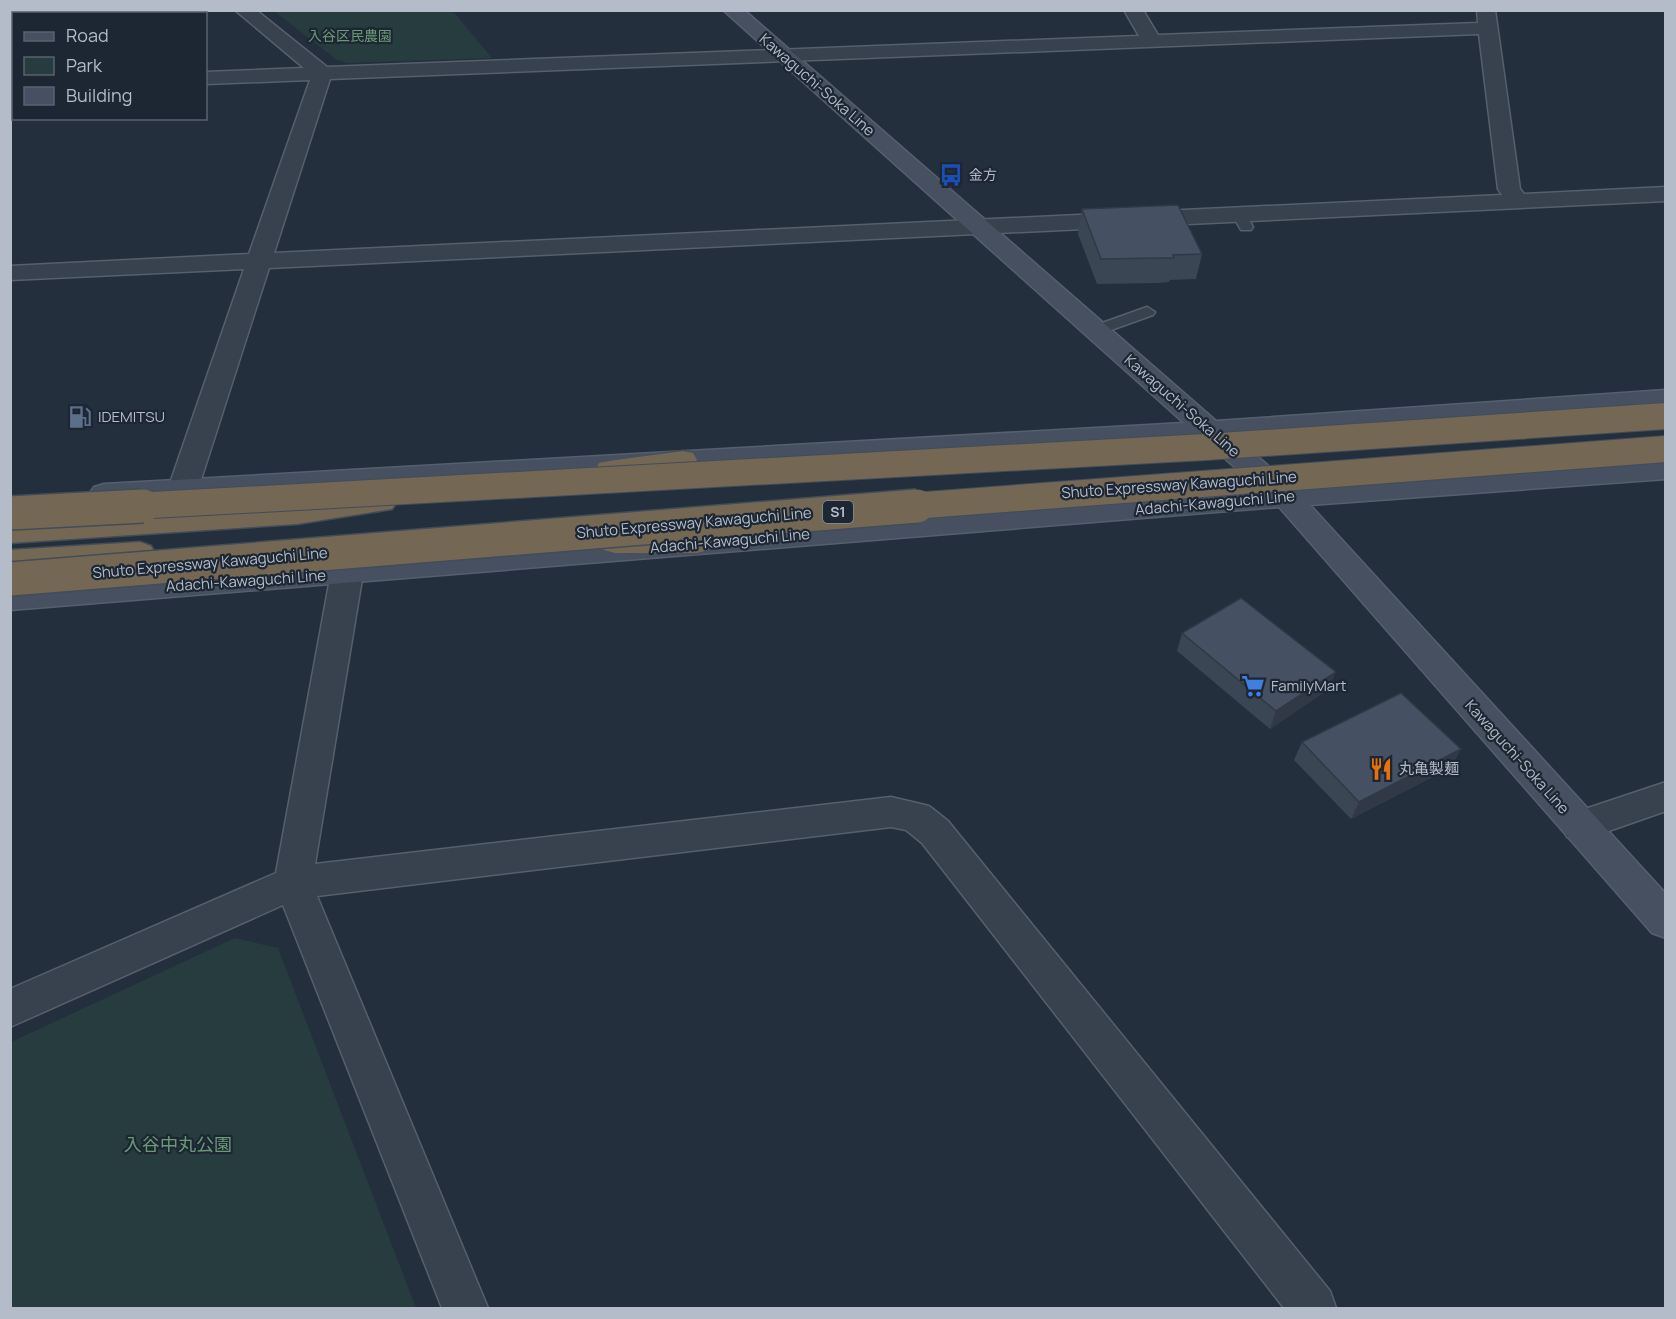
<svg xmlns="http://www.w3.org/2000/svg" width="1676" height="1319" font-family="Manrope,'Noto Sans JP',sans-serif">
<rect width="100%" height="100%" fill="#242f3e"/>
<!-- green -->
<path fill="#263c3f" d="M274,11H453L492,58L348,63L337,60Z
M235,938L278,948L416,1308H11V1042Z"/>
<g fill="none" stroke-linecap="round" stroke-linejoin="round">
<!-- lane casing -->
<g stroke="#565f6c" stroke-width="3">
<path id="lane" d="M1239,210L1244,211L1253,227L1251,230H1241L1232,214Z
M1147,307L1155,312L1153,315L1097,335L1089,330L1091,327Z"/>
</g>
<!-- street casing -->
<g stroke="#565f6c" stroke-width="3">
<path id="street" d="M235,10H256L327,67L1139,36L1124,10H1143L1158,35L1478,23L1477,10H1495L1520,189L1524,194L1666,187V201L269,268L198,489L193,496L183,499L173,496L168,489L244,269L10,280V266L249,254L310,80L206,84V72L304,68ZM1479,34L1498,189L1502,195L274,253L330,79Z
M10,80H14V92H10Z
M347,562L358,565L363,573L315,864L891,797L929,806L948,821L1330,1291L1336,1308H1284L922,843L906,830L891,827L317,896L488,1308H442L283,905L10,1027V989L276,873L331,573L336,565Z
M1666,782V811L1580,841L1567,837L1562,826L1567,815Z"/>
</g>
<!-- secondary casing -->
<g stroke="#565f6c" stroke-width="3">
<path id="secondary" d="M723,10H744L1216,421L1666,390V406L1235,437L1293,487L1666,461V479L1310,505L1666,894V938L1652,933L1279,507L10,610V588L1259,489L1203,439L104,504L94,501L89,494L94,487L104,484L1184,423Z"/>
</g>
<!-- highway casing -->
<g stroke="#434c59" stroke-width="3">
<path id="highway" d="M683,451L693,453L697,460L693,467L609,479L599,477L595,470L599,463L609,461Z
M382,492L392,495L397,502L392,509L297,524L10,543V523L297,504Z
M615,533H697L708,536L712,543L708,550L697,553H615L604,550L600,543L604,536Z
M140,542L151,546L155,553L151,560L140,564L10,572V550Z"/>
</g>
<!-- lane -->
<use href="#lane" fill="#38414e" fill-rule="evenodd"/>
<!-- street -->
<use href="#street" fill="#38414e" fill-rule="evenodd"/>
<!-- secondary -->
<use href="#secondary" fill="#465061" fill-rule="evenodd"/>
<!-- highway -->
<use href="#highway" fill="#746855" fill-rule="evenodd"/>
<!-- highway-bridge-far1 casing -->
<g stroke="#434c59" stroke-width="28" stroke-linecap="butt">
<path id="highway-bridge-far1" d="M116,507L1206,447L1666,416
M899,507L1666,449"/>
</g>
<!-- highway-bridge casing -->
<g stroke="#434c59" stroke-width="36" stroke-linecap="butt">
<path id="highway-bridge" d="M10,513L143,506
M10,579L917,506"/>
</g>
<!-- highway-bridge-far1 -->
<use href="#highway-bridge-far1" stroke="#746855" stroke-width="26"/>
<!-- highway-bridge -->
<use href="#highway-bridge" stroke="#746855" stroke-width="33"/>
</g>
<!-- wall -->
<path fill="#3b4654" d="M1082,209L1202,254L1196,279L1170,280L1169,282L1157,283L1097,284L1078,234Z
M1182,633L1329,689L1270,729L1177,651Z
M1302,742L1452,767L1351,819L1294,760Z"/>
<!-- shaded-wall -->
<path fill="#303945" d="M1336,672L1329,689L1270,729L1276,711Z
M1461,749L1452,767L1351,819L1359,802Z"/>
<!-- building -->
<path fill="#455162" stroke="#303945" stroke-width="1.5" d="M1178,205L1202,254L1173,255L1174,258H1162L1101,259L1082,209Z
M1241,598L1336,672L1276,711L1182,633Z
M1401,693L1461,749L1359,802L1302,742Z"/>
<!-- icons -->
<defs>
<g id="bus-bare" transform="scale(1.8)"><path d="M-5-6H5V4H4V6H2V4H-2V6H-4V4H-5ZM-3.5-4V0h7V-4ZM-3.5 1.2v1.5H-2V1.2ZM2 1.2v1.5H3.5V1.2Z" fill="#1a4fb4" stroke="#1d2633" stroke-width="2.5" paint-order="stroke"/></g>
<g id="fuel-bare" transform="scale(1.8)"><path d="M-5.5-6h7V0h2V4h1.3V-2.5L3-4.5l.8-.8L6-3V5H2.5V1h-1V6h-7ZM-4.2-4.7v3.2H.2V-4.7Z" fill="#5c6f8a" stroke="#1d2633" stroke-width="2.5" paint-order="stroke"/></g>
<g id="supermarket-bare" transform="scale(1.8)"><path d="M-6-5.5h2.5l.6 2H6L4.5 2H-2.5L-4.4-4H-6ZM-1.5 3.2a1.3 1.3 0 1 0 .1 0ZM3 3.2a1.3 1.3 0 1 0 .1 0Z" fill="#3f7fe0" stroke="#1d2633" stroke-width="2.5" paint-order="stroke"/></g>
<g id="restaurant-bare" transform="scale(1.8)"><path d="M-5-6h1v4h1v-4h1v4h1v-4h1v5L-1.5 .5V6h-2V.5L-5-1ZM5-6V6H3V1.5H1.5Q1.5-4 5-6Z" fill="#e8710a" stroke="#1d2633" stroke-width="2.5" paint-order="stroke"/></g>
</defs>
<g fill-rule="evenodd">
<use href="#bus-bare" x="951" y="175"/>
<use href="#fuel-bare" x="80" y="417"/>
<use href="#supermarket-bare" x="1253" y="686"/>
<use href="#restaurant-bare" x="1381" y="769"/>
</g>
<g text-anchor="middle" stroke-width="4.5" stroke-linejoin="round" paint-order="stroke">
<!-- far-park labels -->
<g font-size="14" fill="#6b9a76" stroke="#1d2633">
<text x="350" y="41">入谷区民農園</text>
</g>
<!-- far-poi labels -->
<g font-size="14" fill="#b4bcc9" stroke="#1d2633" text-anchor="start">
<text x="969" y="180">金方</text>
</g>
<!-- shield labels -->
<rect fill="#1d2633" stroke="#878f9c" stroke-width="1.5" x="823" y="501" width="30" height="22" rx="4.5"/>
<g font-size="14" font-weight="bold" fill="#b4bcc9">
<text x="838" y="517">S1</text>
</g>
<!-- street labels -->
<g font-size="15" fill="#b4bcc9" stroke="#1d2633">
<text transform="translate(817 85) rotate(41)" y="5">Kawaguchi-Soka Line</text>
<text transform="translate(1182 406) rotate(41)" y="5">Kawaguchi-Soka Line</text>
<text transform="translate(1179 485) rotate(-4)" y="5">Shuto Expressway Kawaguchi Line</text>
<text transform="translate(1215 503) rotate(-5)" y="5">Adachi-Kawaguchi Line</text>
<text transform="translate(694 523) rotate(-5)" y="5">Shuto Expressway Kawaguchi Line</text>
<text transform="translate(730 541) rotate(-5)" y="5">Adachi-Kawaguchi Line</text>
<text transform="translate(210 563) rotate(-5)" y="5">Shuto Expressway Kawaguchi Line</text>
<text transform="translate(246 581) rotate(-4)" y="5">Adachi-Kawaguchi Line</text>
<text transform="translate(1517 757) rotate(48)" y="5">Kawaguchi-Soka Line</text>
</g>
<!-- poi labels -->
<g font-size="15" fill="#b4bcc9" stroke="#1d2633" text-anchor="start">
<text x="98" y="422">IDEMITSU</text>
<text x="1271" y="691">FamilyMart</text>
<text x="1399" y="774">丸亀製麺</text>
</g>
<!-- near-park labels -->
<g font-size="18" fill="#6b9a76" stroke="#1d2633">
<text x="178" y="1151">入谷中丸公園</text>
</g>
</g>
<!-- border -->
<rect width="1676" height="1319" fill="none" stroke="#b4bcc9" stroke-width="24"/>
<!-- legend -->
<rect x="12" y="12" width="195" height="108" fill="#1d2633" stroke="#59626f" stroke-width="1.5"/>
<rect x="24" y="32" width="30" height="9" fill="#465061" stroke="#59626f" stroke-width="1.5"/>
<text x="66" y="42" font-size="18" fill="#b4bcc9">Road</text>
<rect x="24" y="57" width="30" height="18" fill="#263c3f" stroke="#59626f" stroke-width="1.5"/>
<text x="66" y="72" font-size="18" fill="#b4bcc9">Park</text>
<rect x="24" y="87" width="30" height="18" fill="#455162" stroke="#59626f" stroke-width="1.5"/>
<text x="66" y="102" font-size="18" fill="#b4bcc9">Building</text>
</svg>
